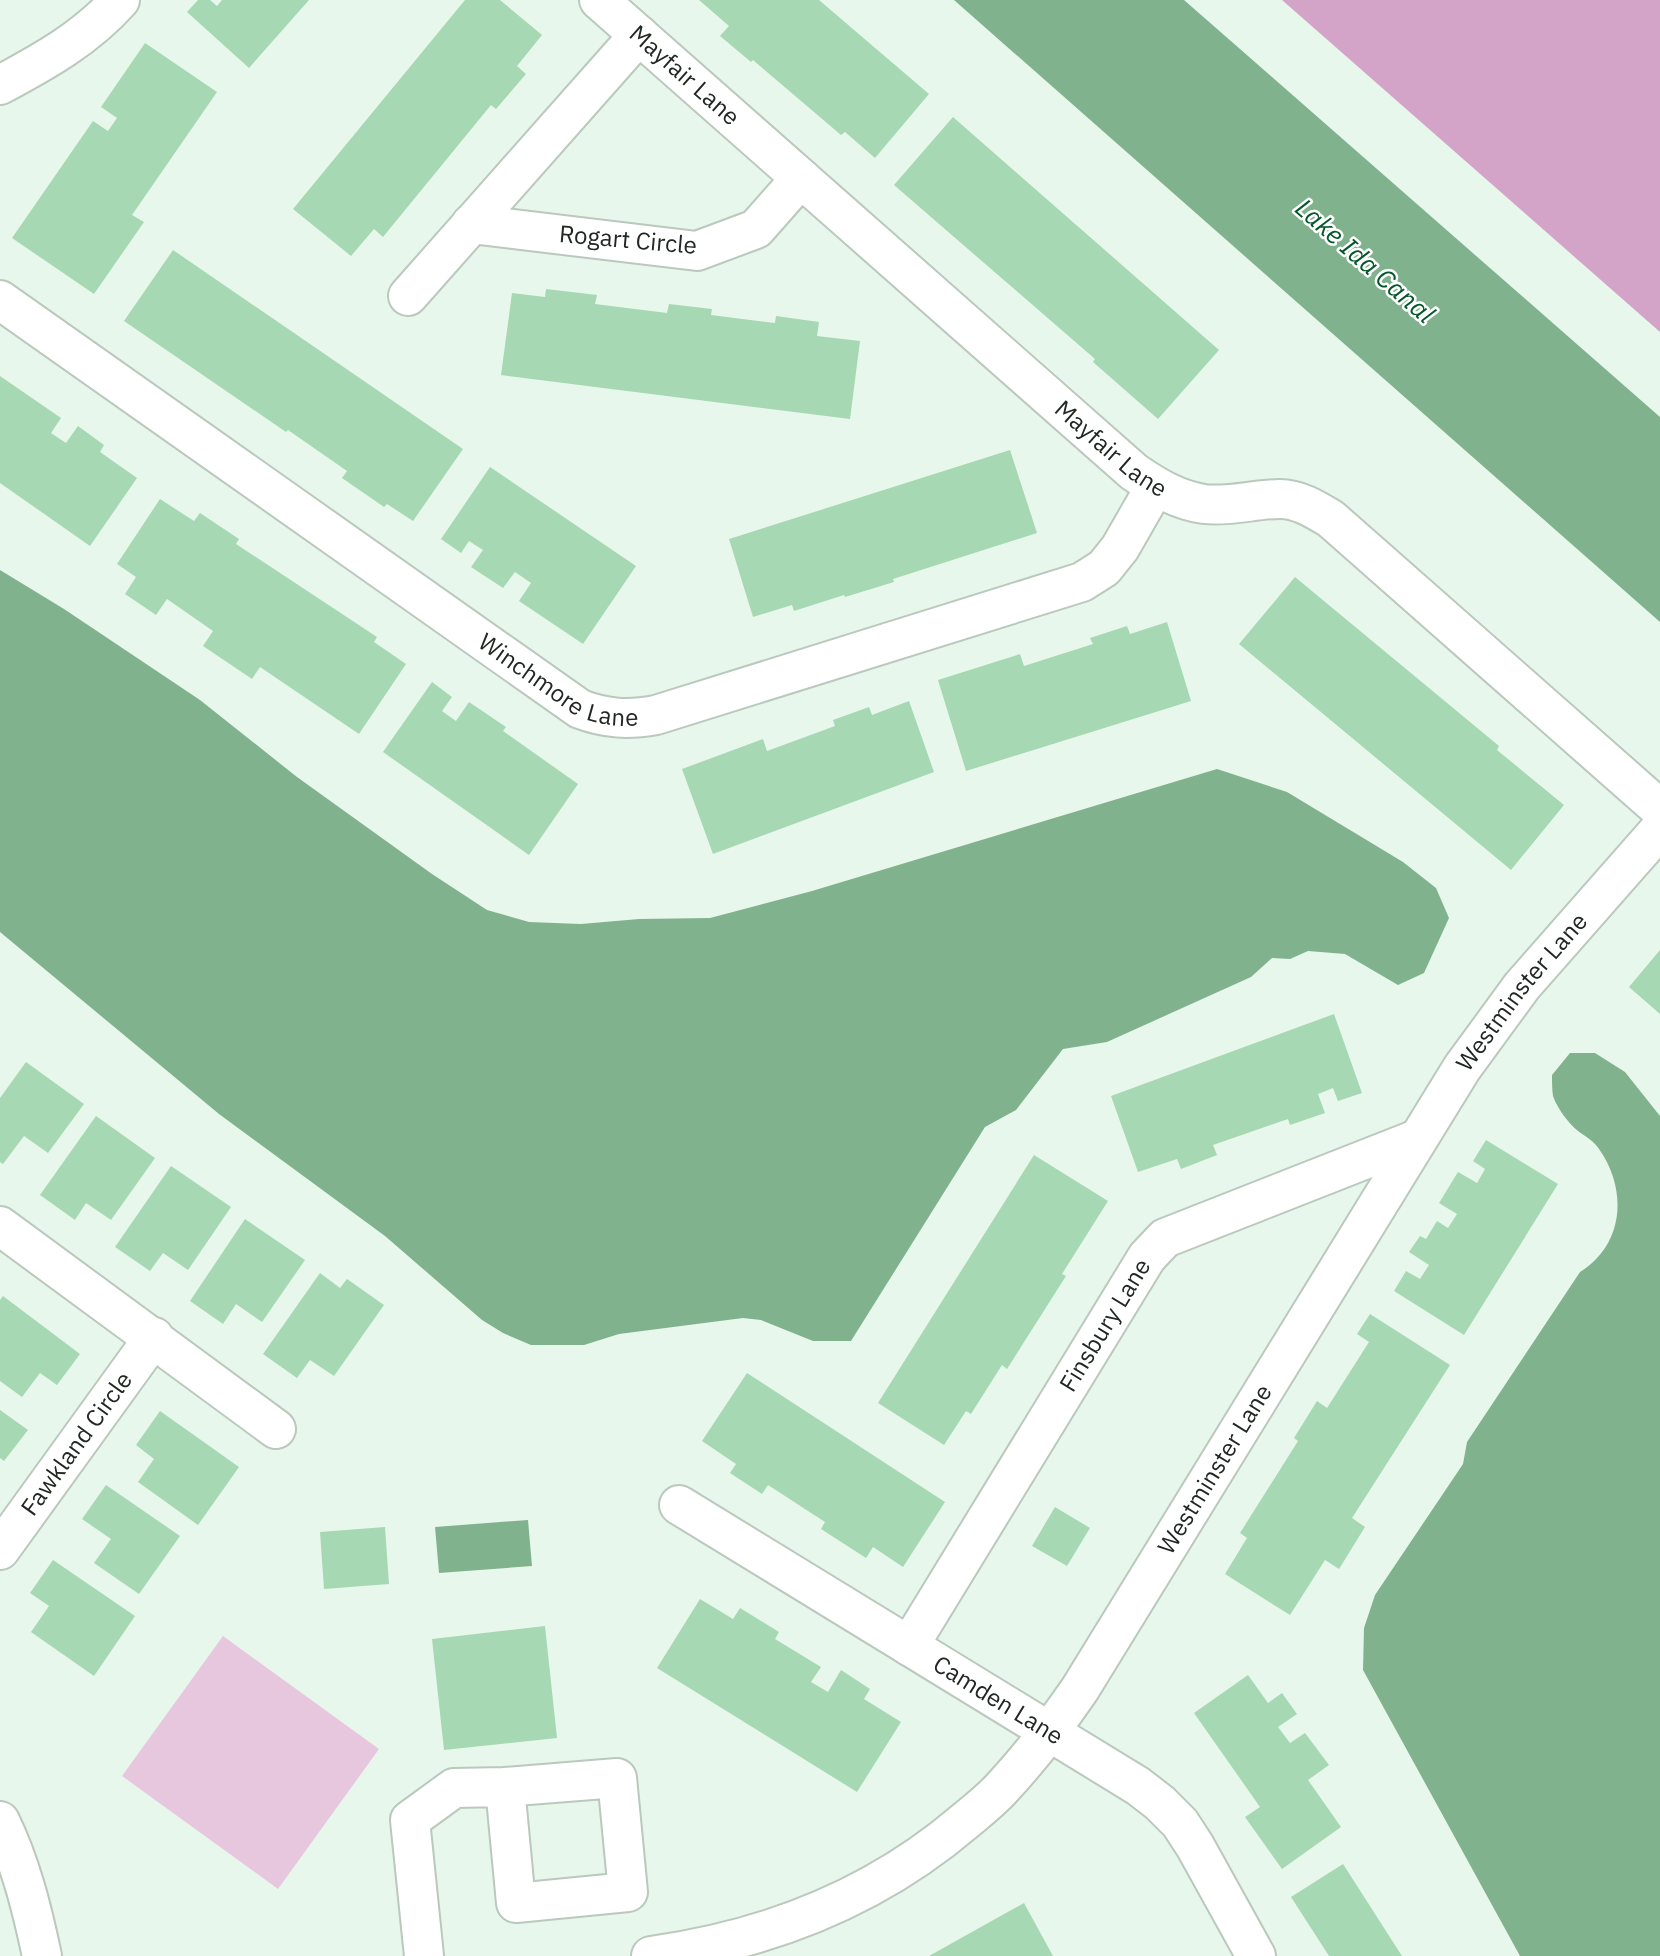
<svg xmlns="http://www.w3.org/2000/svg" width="1660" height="1956" font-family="'IBM Plex Sans',sans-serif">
<rect width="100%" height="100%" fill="#e8f7eb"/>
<!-- green -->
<path fill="#e7c7de" d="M223,1636L379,1749L278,1889L122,1776Z"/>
<!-- forest -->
<path fill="#d3a4c7" d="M1282,0H1660V332Z"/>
<!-- water -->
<path fill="#81b28e" d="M954,0H1184L1660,417V622Z
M0,570L64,609L200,700L297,777L432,874L487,910L529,922L581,924L639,919L710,918L812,891L1217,769L1287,792L1403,862L1436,888L1449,918L1424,973L1398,985L1345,954L1308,951L1290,959L1272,958L1251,977L1107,1042L1063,1049L1016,1110L985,1127L851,1341H813L761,1320L743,1318L619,1334L584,1345H531L503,1333L482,1320L385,1236L219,1114L0,932Z
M1570,1053H1595L1625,1072L1660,1116V1956H1520L1363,1670L1364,1628L1375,1595L1463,1464L1467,1442L1580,1272C1624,1245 1628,1190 1599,1149C1595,1142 1585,1136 1578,1131C1569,1124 1557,1108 1553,1096C1552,1090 1552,1081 1552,1075Z
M528,1520L532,1566L439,1573L435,1527Z"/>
<!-- building -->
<path fill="#a6d8b3" d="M198,0H210L217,6L222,0H309L249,68L187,12Z
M465,0H500L542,35L517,66L526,74L496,109L491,105L383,237L374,229L351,256L293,209Z
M699,0H819L929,94L875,158L845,132L841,135L753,60L751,62L720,36L729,26Z
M145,43L217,92L132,215L144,222L94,294L12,238L93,121L108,131L117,118L101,107Z
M953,117L1219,350L1158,419L1093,362L1095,359L894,185Z
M173,250L463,449L413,521L387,504L384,507L342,478L347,471L288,430L286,432L124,321Z
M546,289L597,295L595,304L667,313L669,304L712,309L711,315L775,323L776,316L819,322L817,336L860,341L850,419L501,375L512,293L545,297Z
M0,376L61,418L51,433L66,443L78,426L104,445L100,452L137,478L90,546L0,483Z
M1010,450L1037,533L893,579L894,582L845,597L844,595L794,611L792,605L753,617L729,539Z
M490,467L636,566L583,644L519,601L531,583L515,572L503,588L471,567L483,550L469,541L461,553L441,539Z
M160,499L194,521L200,513L239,539L236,544L377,637L374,642L406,664L359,734L260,667L252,679L203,646L213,631L167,599L156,615L125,594L136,577L117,564Z
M1295,577L1499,746L1497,750L1564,805L1511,870L1239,644Z
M1167,622L1191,701L966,771L938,680L1020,654L1024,666L1093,644L1090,638L1127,626L1130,634Z
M432,682L452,697L442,711L456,721L469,702L506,727L503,731L578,784L529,855L383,752Z
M909,701L934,772L713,854L682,769L763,739L767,751L835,726L833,720L869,707L872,715Z
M1660,950V1014L1629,987Z
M1334,1014L1362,1093L1338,1101L1333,1088L1318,1094L1325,1113L1290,1125L1288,1119L1213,1145L1217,1155L1181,1169L1177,1159L1138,1172L1111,1096Z
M26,1062L84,1104L48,1153L24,1136L3,1164L0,1162V1098Z
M96,1116L155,1158L111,1220L86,1203L75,1220L40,1195Z
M1486,1140L1558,1184L1464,1335L1394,1291L1406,1271L1420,1279L1429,1265L1409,1252L1420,1236L1426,1239L1437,1221L1448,1228L1457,1214L1439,1203L1458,1172L1477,1183L1485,1169L1473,1161Z
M1034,1155L1108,1201L1062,1274L1066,1276L1007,1369L1002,1365L971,1414L966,1411L944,1445L878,1403Z
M171,1166L231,1207L188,1270L163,1253L150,1271L115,1247Z
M245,1219L305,1260L262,1322L236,1304L223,1324L190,1301Z
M320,1273L340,1288L347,1279L384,1305L334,1376L310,1360L297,1378L263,1354Z
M3,1296L80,1354L57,1385L40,1373L22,1397L0,1381V1300Z
M1370,1314L1450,1365L1352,1518L1365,1527L1339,1569L1325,1560L1290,1615L1225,1574L1247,1538L1240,1533L1298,1441L1294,1438L1317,1401L1327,1408L1369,1342L1357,1334Z
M747,1373L945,1502L903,1567L873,1547L866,1558L821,1529L825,1522L768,1485L762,1494L730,1473L736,1464L702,1441Z
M0,1410L28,1430L4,1461L0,1458Z
M160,1411L239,1467L198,1525L138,1482L154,1459L136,1445Z
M106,1485L180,1536L139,1594L94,1563L111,1539L82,1519Z
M1055,1507L1090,1528L1067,1566L1032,1546Z
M385,1527L389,1584L324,1589L320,1532Z
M53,1560L135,1616L94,1676L31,1632L49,1606L30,1593Z
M700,1599L733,1619L740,1608L779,1632L775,1639L821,1667L811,1682L828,1692L841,1670L870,1689L864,1699L901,1722L857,1792L657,1668Z
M545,1626L557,1738L444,1750L432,1639Z
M1248,1675L1268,1703L1282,1693L1297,1714L1278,1727L1290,1743L1305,1733L1329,1765L1308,1780L1341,1827L1282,1869L1245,1817L1260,1807L1194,1713Z
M1343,1864L1402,1956H1329L1291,1897Z
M1024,1903L1053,1956H929Z"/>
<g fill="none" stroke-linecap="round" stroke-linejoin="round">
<!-- minor casing -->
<g stroke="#bac8bd" stroke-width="42">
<g id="minor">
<path id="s1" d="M599,0L1134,472C1156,487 1177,500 1204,504C1230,507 1255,499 1280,499C1299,499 1316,510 1331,519L1660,809"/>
<path d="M0,85C45,61 86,38 120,0"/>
<path d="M471,224L697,251L756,229L801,178"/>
<path d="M408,296L639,35"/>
<path id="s2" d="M0,300L580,709C607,719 628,720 656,715L1082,582L1104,568L1120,548L1155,487"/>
<path d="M0,1226L276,1429"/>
<path id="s3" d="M679,1505L1138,1786L1160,1803L1180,1823L1195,1846L1256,1956"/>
<path id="s4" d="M0,1550L154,1337"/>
<path id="s5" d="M909,1646L1147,1257L1165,1238L1417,1139"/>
<path d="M0,1821C21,1864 32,1909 42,1956"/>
<path d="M424,1956L410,1820L454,1788L505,1787L617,1778L628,1892L516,1903L505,1787"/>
<path id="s6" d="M651,1956C767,1940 875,1898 965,1821C977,1811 990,1801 1001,1789C1030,1758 1056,1724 1080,1689L1462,1068L1522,986L1660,829"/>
</g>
</g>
<!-- minor -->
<use href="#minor" stroke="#fff" stroke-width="38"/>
</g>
<g text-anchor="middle" stroke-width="5" stroke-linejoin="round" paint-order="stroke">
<!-- street labels -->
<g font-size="24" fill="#222723" stroke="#fff">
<text dy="8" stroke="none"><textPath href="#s1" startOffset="114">Mayfair Lane</textPath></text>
<text transform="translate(628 240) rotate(5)" y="8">Rogart Circle</text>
<text dy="8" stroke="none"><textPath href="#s1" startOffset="681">Mayfair Lane</textPath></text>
<text dy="8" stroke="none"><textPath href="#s2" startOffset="679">Winchmore Lane</textPath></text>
<text dy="8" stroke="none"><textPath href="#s6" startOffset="1348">Westminster Lane</textPath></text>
<text dy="8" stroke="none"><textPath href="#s5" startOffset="376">Finsbury Lane</textPath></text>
<text dy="8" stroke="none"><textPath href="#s4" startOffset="131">Fawkland Circle</textPath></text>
<text dy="8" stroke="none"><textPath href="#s6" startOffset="780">Westminster Lane</textPath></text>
<text dy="8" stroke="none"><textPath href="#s3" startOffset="374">Camden Lane</textPath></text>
</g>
<!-- water labels -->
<g font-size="26" font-style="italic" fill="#03572b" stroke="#fff">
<text transform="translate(1365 261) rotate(41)" y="9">Lake Ida Canal</text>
</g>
</g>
</svg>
